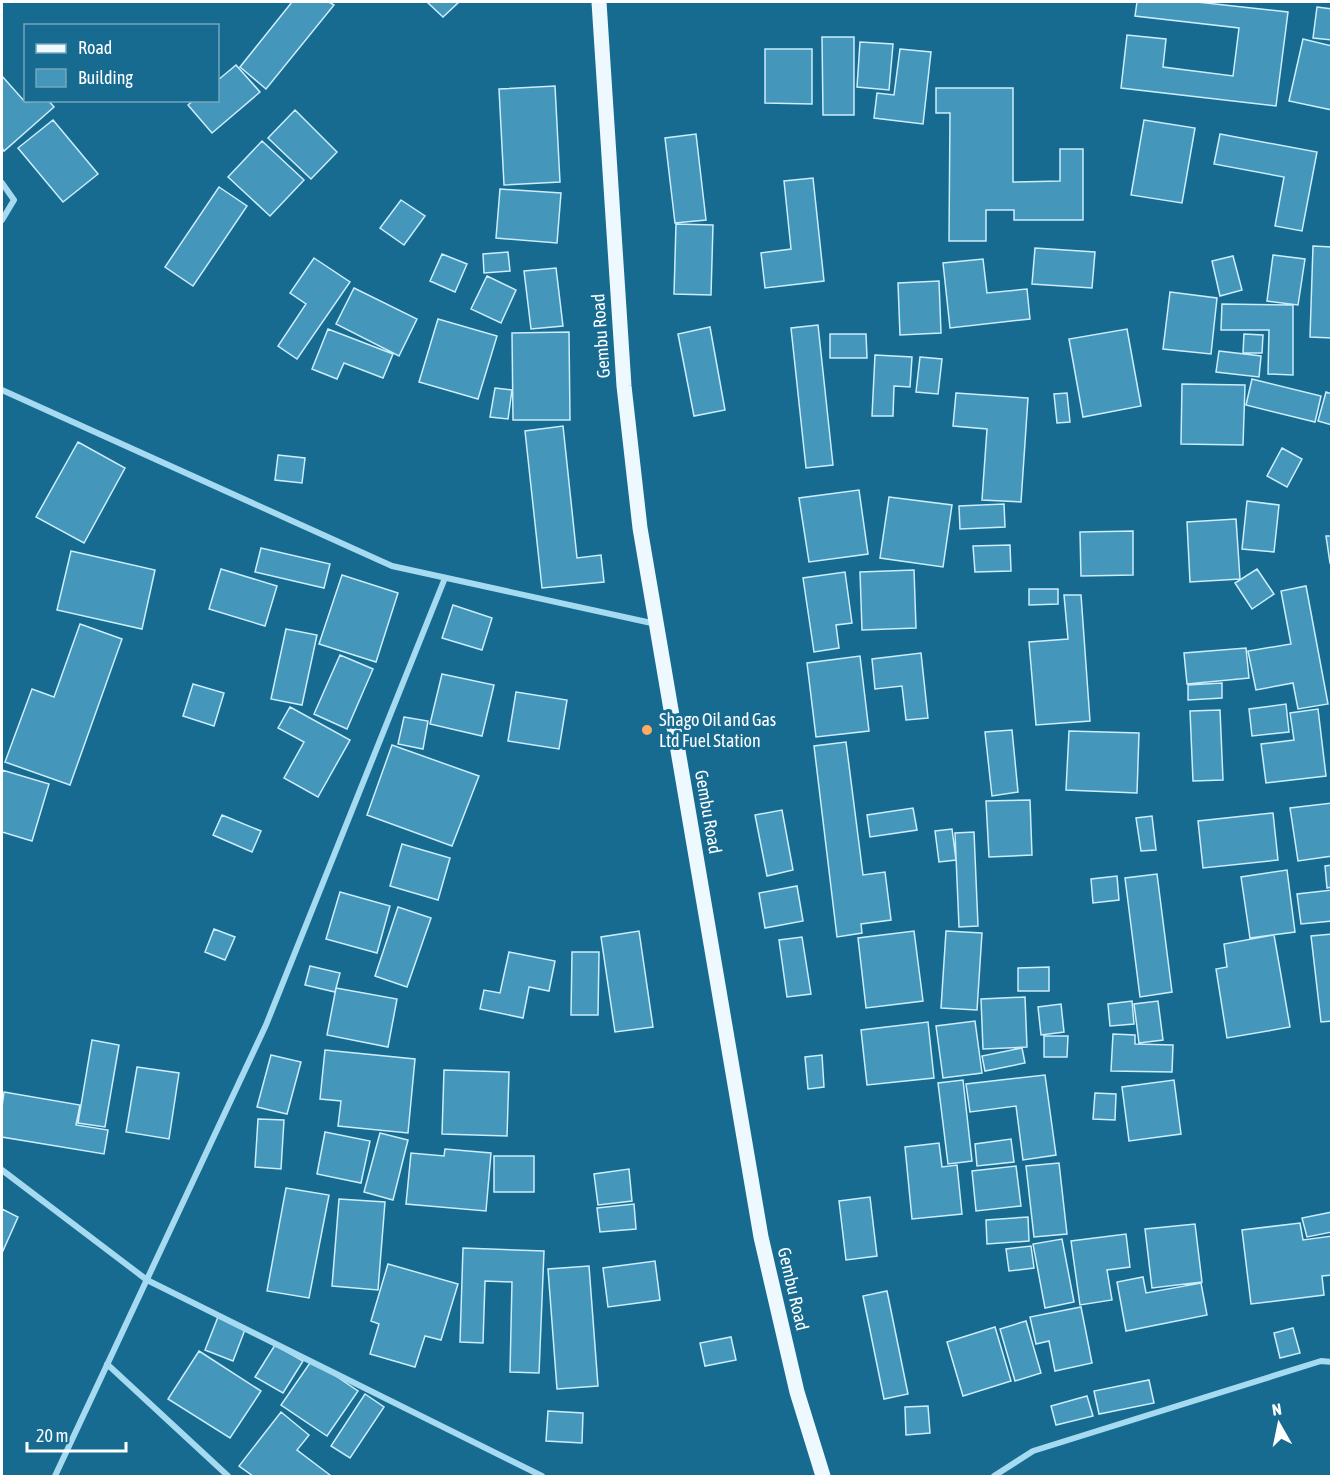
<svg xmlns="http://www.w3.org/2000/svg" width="1333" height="1478" font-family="'Asap Condensed',sans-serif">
<rect width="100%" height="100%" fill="#176b91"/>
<!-- building -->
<path fill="#4496ba" stroke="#ccedfb" stroke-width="1.5" d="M292,2H329L334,5L266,89L240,67Z
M427,2H459L443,17Z
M1137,2H1197L1288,12L1276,106L1121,88L1127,35L1166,39L1163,67L1233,76L1239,28L1135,16Z
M1317,7L1332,9V40L1313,38Z
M822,37H854V115H823Z
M1303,39L1332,46V110L1289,101Z
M860,42L893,44L889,90L857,87Z
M765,49H812V104L765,103Z
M900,49L931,52L923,124L874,118L877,93L894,95Z
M236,65L260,92L212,133L188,105L194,100H218V80Z
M2,76L25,102L48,100L54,107L4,151L2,148Z
M555,86L560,182L504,185L499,89Z
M936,88H1013V182L1060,181V149H1083V220H1014V210H986V241H949L950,113H936Z
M295,110L337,152L311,179L268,138Z
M53,120L98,174L63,202L18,148Z
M1144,120L1195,128L1182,203L1131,195Z
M696,134L706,220L675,223L665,138Z
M1220,134L1317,152L1302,231L1275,226L1284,177L1214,164Z
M262,141L304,180L270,216L228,177Z
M813,178L824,281L765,288L761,253L791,249L784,181Z
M219,187L247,206L193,286L165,267Z
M500,189L561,193L557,243L496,238Z
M401,200L425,216L404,245L380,228Z
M676,224L713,225L711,295L674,294Z
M1313,246L1332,247V338L1310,337Z
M1035,248L1095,252L1092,288L1032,284Z
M508,252L510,271L484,273L483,254Z
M442,254L467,264L455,292L430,281Z
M1273,255L1305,259L1298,305L1267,301Z
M1233,256L1242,290L1220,296L1212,261Z
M314,258L350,282L297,359L278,346L306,304L290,293Z
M983,259L987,293L1027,289L1030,319L950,328L943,263Z
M556,268L563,326L531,329L524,271Z
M487,276L516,290L501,323L471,309Z
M939,281L941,333L900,335L898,283Z
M354,288L417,319L399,356L336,324Z
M1170,292L1217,298L1211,354L1163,349Z
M1222,304L1293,305V375L1268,374L1269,330H1221Z
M438,319L497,336L478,399L419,382Z
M818,325L833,465L806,468L791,328Z
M710,327L725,410L694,416L678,334Z
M328,329L393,354L383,378L344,363L337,379L312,369Z
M1127,329L1141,406L1083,417L1069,339Z
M569,332L570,420H513L512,333Z
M830,334H866L867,358H830Z
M1244,334L1263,335L1262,353H1243Z
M1219,351L1261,356L1259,377L1216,372Z
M875,355L912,357L910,387L894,386L893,416H872Z
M920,357L942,359L938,394L916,392Z
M1252,379L1321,396L1315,422L1246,405Z
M1182,384L1245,385L1243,445L1181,444Z
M495,388L512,390L508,419L490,417Z
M1326,392L1332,394V425L1318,421Z
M956,393L1028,398L1021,502L982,500L987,429L953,426Z
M1067,393L1070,422L1057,423L1054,394Z
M563,426L577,558L601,555L604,582L542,588L525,431Z
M78,442L125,468L84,543L36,517Z
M1282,448L1302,459L1287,487L1267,476Z
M278,455L305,458L302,483L275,480Z
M859,490L868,554L809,562L799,498Z
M889,497L952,505L943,567L880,558Z
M1247,501L1279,505L1274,552L1242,549Z
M1004,504L1005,527L960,529L959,506Z
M1236,519L1240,579L1190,582L1187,522Z
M1133,531V575L1081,576L1080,532Z
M1326,536H1332V563H1330Z
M1010,545L1011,571L975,572L973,546Z
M261,548L330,564L324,588L255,572Z
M71,551L155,570L142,629L57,610Z
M221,569L277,586L265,626L209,609Z
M1257,569L1274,594L1252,609L1235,583Z
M914,570L916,628L862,630L860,572Z
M845,572L852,623L836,625L839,648L814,652L803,578Z
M342,575L398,593L376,662L319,644Z
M1306,586L1328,704L1298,709L1293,683L1256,690L1248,651L1291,644L1281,591Z
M1029,589H1058V604L1029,605Z
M1064,595H1081L1090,721L1036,725L1029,642L1068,639Z
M453,605L492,618L482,650L442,638Z
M80,624L122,639L70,785L5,762L32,689L54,697Z
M286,629L317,635L302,705L271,699Z
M1246,648L1249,678L1187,684L1184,653Z
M921,653L928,718L906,720L902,686L875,689L872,659Z
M340,655L373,669L347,729L314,714Z
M860,656L869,731L816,737L807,663Z
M442,674L494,685L482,736L430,724Z
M1222,683V698L1188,700V685Z
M193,684L224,693L214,726L183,716Z
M516,692L567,700L559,749L508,741Z
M1286,704L1289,732L1252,736L1249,709Z
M290,707L350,740L318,797L284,778L304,742L278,728Z
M1318,709L1326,776L1266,783L1261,744L1294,740L1290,713Z
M1220,710L1223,780L1193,781L1190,711Z
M404,717L428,721L423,749L398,744Z
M1012,730L1018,792L992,796L985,732Z
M1069,731L1139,733L1137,793L1066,790Z
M846,742L863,875L885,872L891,920L861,924L862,933L837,937L814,746Z
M392,745L479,776L452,846L367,815Z
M2,770L49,784L32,841L2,832Z
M1030,800L1032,855L989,857L986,801Z
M1332,803V856L1298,861L1290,808Z
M913,808L917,830L870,837L867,815Z
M782,810L793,870L767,876L755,815Z
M1273,813L1278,860L1203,868L1198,821Z
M222,815L261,831L252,852L213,835Z
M1152,816L1156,850L1141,851L1136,818Z
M952,829L956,860L939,862L935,831Z
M974,832L978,926L959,927L955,833Z
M402,844L450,858L438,900L390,886Z
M1332,865V887L1327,888L1325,866Z
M1287,870L1295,932L1250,938L1241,877Z
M1157,874L1172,992L1140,997L1125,878Z
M1117,876L1119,900L1093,903L1091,879Z
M797,886L803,921L765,928L759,893Z
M1332,890V921L1301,924L1297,894Z
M340,892L390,906L377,953L326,939Z
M398,907L431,918L407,987L375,976Z
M214,929L235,937L225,960L205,952Z
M639,931L653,1027L615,1032L601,937Z
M914,931L923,1001L866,1008L858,938Z
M946,931L982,933L977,1010L941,1008Z
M1332,934V1021L1321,1022L1311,936Z
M1274,935L1290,1027L1227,1038L1216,969L1227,967L1224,944Z
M802,937L811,994L787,997L779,940Z
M509,952L555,961L549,991L529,987L523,1018L480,1009L484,990L500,993Z
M572,952H599L598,1015H571Z
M310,966L340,973L335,992L305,985Z
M1049,967V991H1018V968Z
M336,988L397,999L388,1047L327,1035Z
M1025,997L1027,1047L983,1049L981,999Z
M1132,1001L1134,1024L1110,1026L1108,1004Z
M1158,1001L1163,1040L1139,1043L1134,1004Z
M1061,1004L1064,1032L1041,1035L1038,1007Z
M975,1021L982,1073L943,1078L936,1026Z
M928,1022L934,1078L867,1085L861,1030Z
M1113,1034L1135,1035V1044L1173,1045L1172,1072L1111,1071Z
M1044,1036H1068L1067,1057H1044Z
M92,1040L119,1045L105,1127L78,1123Z
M1022,1048L1025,1063L985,1071L982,1056Z
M325,1050L415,1059L408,1133L338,1126L341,1101L320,1099Z
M271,1055L301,1062L287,1114L257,1107Z
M822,1055L824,1087L808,1089L805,1057Z
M137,1067L179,1073L169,1139L126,1132Z
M444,1070L509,1072L507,1136L442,1134Z
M1045,1075L1056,1155L1023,1160L1016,1106L970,1112L966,1084Z
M963,1080L972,1161L948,1164L938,1083Z
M1174,1080L1181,1134L1129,1141L1122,1087Z
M4,1092L80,1105L76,1125L108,1130L104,1154L2,1137V1107Z
M1095,1093L1116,1094L1115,1120L1093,1119Z
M258,1119L284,1120L281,1169L255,1167Z
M325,1132L370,1141L361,1183L317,1174Z
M380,1133L408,1140L393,1200L364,1192Z
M1011,1139L1014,1162L977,1166L975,1144Z
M939,1143L942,1167L957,1165L962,1214L912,1219L905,1147Z
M445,1149L491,1153L486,1211L406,1204L411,1153L444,1156Z
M494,1156H534V1192H494Z
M1059,1163L1067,1234L1034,1237L1026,1166Z
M1016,1166L1021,1206L976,1211L972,1171Z
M629,1169L632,1201L598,1205L594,1174Z
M286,1188L329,1195L309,1298L267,1291Z
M870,1197L877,1256L846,1260L839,1201Z
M339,1199L385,1202L378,1290L332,1286Z
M634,1204L636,1229L600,1232L597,1208Z
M2,1209L18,1217L2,1253Z
M1332,1212V1232L1307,1237L1302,1218Z
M1028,1217L1029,1241L987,1244L986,1220Z
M1300,1223L1303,1240L1332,1236V1275L1322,1276L1324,1295L1251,1304L1242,1230Z
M1195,1224L1202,1282L1152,1288L1145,1229Z
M1126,1234L1130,1267L1107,1270L1112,1300L1080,1305L1071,1241Z
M1062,1239L1074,1302L1045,1308L1033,1244Z
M1031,1246L1034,1268L1009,1271L1006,1249Z
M463,1248L544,1251L539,1373L510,1372L512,1282L485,1281L483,1343L460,1342Z
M655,1261L660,1300L608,1307L603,1268Z
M388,1264L458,1284L441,1340L425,1336L415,1367L370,1354L379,1324L371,1321Z
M589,1266L598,1386L557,1389L548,1269Z
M1143,1277L1146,1293L1201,1283L1207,1315L1126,1331L1117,1282Z
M887,1291L908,1394L884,1399L863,1296Z
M1081,1307L1092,1363L1055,1371L1049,1341L1036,1344L1030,1317Z
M218,1317L246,1327L233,1361L205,1350Z
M1026,1321L1041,1373L1015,1381L1000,1329Z
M995,1327L1011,1381L963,1396L947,1342Z
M1293,1328L1300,1353L1280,1358L1274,1333Z
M731,1337L736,1360L705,1366L700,1343Z
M275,1345L303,1361L283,1393L255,1377Z
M199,1351L261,1391L230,1438L168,1399Z
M312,1360L358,1391L327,1436L281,1405Z
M1149,1380L1154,1403L1099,1414L1094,1391Z
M365,1394L384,1407L350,1458L331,1446Z
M1087,1396L1093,1416L1056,1425L1051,1406Z
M928,1406L930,1433L906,1435L905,1407Z
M548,1411L583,1413L582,1443L546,1441Z
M281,1412L309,1435L297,1450L330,1475L328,1476H253L239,1466Z"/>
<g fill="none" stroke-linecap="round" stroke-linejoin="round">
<!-- street -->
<path stroke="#a5daf0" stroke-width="6" d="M2,183L14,200L2,220
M2,390L392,566L656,624
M2,1170L147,1280L542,1476
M107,1364L228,1476
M55,1476L266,1025L445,578
M994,1476L1033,1451L1321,1361L1332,1362"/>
<!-- primary -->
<path stroke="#eef9ff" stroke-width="15" d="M599,2L624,386L640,528L761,1237L797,1392L823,1476"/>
</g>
<!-- markers -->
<circle fill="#ffab64" stroke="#176b91" stroke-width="2" cx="647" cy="730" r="6"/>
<g text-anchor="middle" stroke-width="6" stroke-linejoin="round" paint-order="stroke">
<!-- street labels -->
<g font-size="18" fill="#fff" stroke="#176b91">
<text transform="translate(601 336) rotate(-94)" y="6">Gembu Road</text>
<text transform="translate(708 812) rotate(80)" y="6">Gembu Road</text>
<text transform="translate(793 1289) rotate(77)" y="6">Gembu Road</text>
</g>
<!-- poi labels -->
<g font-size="18" fill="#fff" stroke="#176b91" text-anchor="start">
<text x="659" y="726">Shago Oil and Gas<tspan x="659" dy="21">Ltd Fuel Station</tspan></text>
</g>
</g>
<!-- border -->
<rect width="1333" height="1478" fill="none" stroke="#ffffff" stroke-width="6"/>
<!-- legend -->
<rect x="24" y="24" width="195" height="78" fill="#176b91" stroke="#74a6bd" stroke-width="1.5"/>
<rect x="36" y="44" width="30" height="9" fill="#eef9ff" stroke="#74a6bd" stroke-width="1.5"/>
<text x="78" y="54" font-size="18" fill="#ffffff">Road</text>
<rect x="36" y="69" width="30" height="18" fill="#4496ba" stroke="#74a6bd" stroke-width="1.5"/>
<text x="78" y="84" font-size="18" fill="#ffffff">Building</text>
<!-- north arrow -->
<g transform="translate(1279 1424) rotate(351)" stroke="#176b91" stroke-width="4.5" paint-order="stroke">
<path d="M0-4.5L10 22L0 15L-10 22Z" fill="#ffffff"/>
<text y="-9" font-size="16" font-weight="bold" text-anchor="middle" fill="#ffffff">N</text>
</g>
<!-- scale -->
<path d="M27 1442v9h99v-9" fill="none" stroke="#ffffff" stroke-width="3"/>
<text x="36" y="1442" font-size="18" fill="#ffffff" stroke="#176b91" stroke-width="4.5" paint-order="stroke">20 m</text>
</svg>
